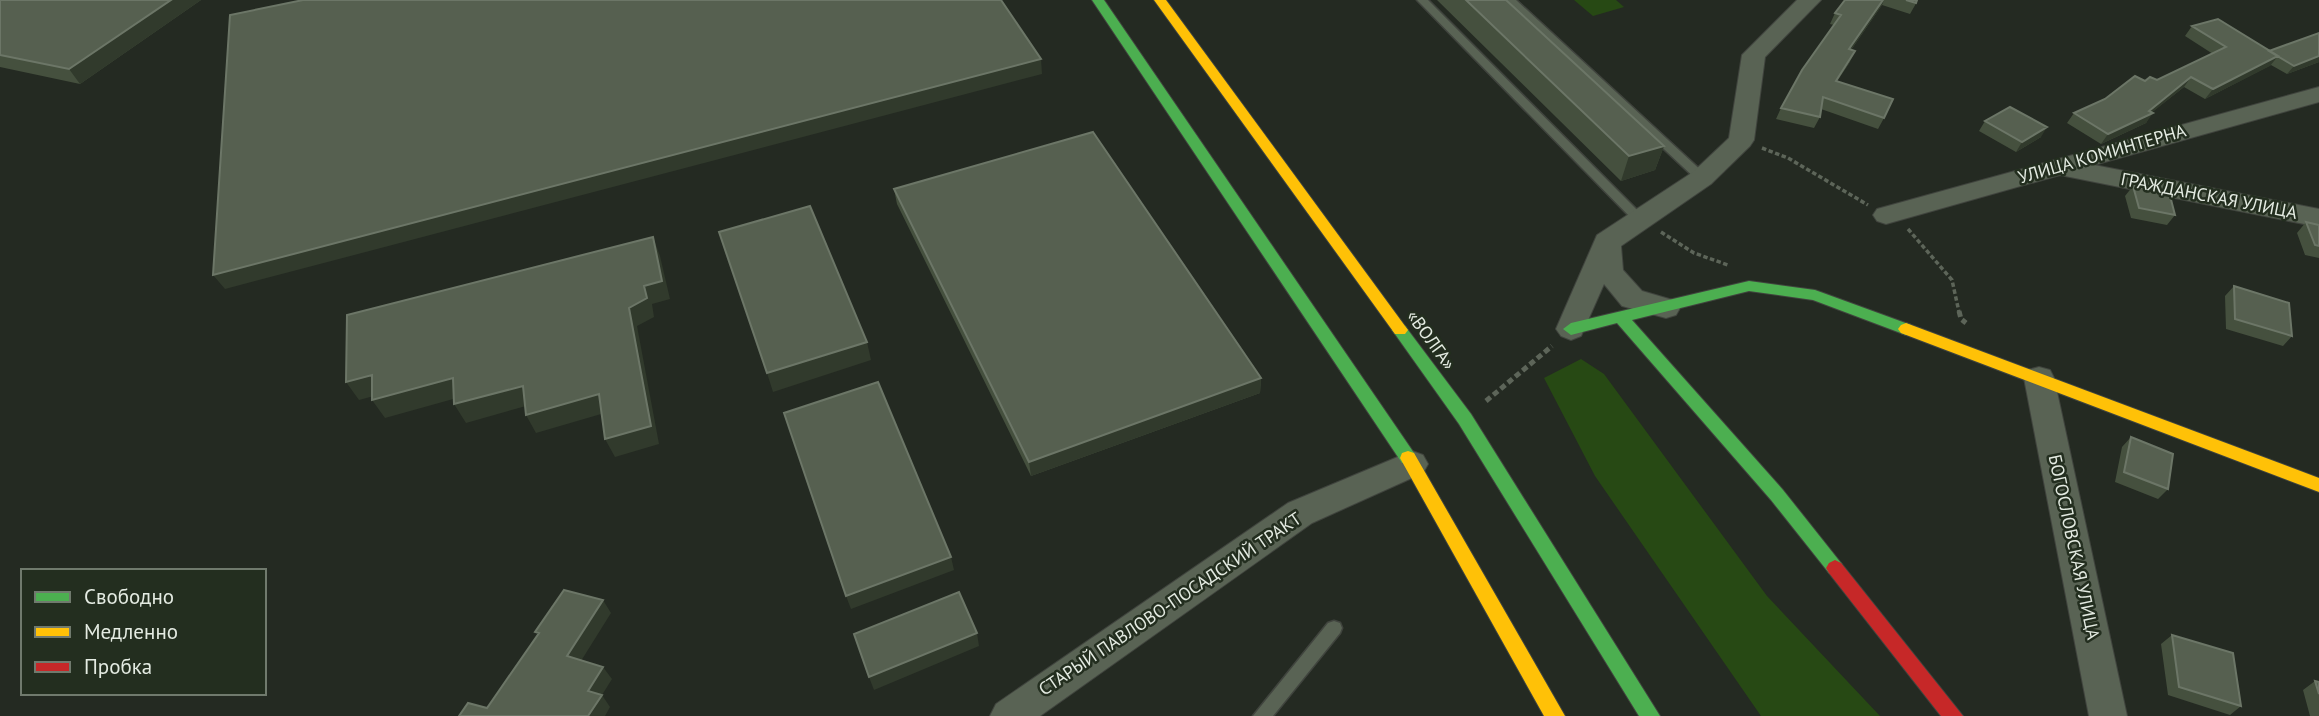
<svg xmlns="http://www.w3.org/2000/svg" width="2319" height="716" font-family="'PT Sans',sans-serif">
<rect width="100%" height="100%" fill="#242a22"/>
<!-- green -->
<path fill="#274914" d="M1574,0H1616L1624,7L1593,16Z
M1581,359L1604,374L1767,596L1880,716H1761L1595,476L1544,378Z"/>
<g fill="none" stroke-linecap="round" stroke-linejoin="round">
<!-- lane casing -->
<g stroke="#40443e" stroke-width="3">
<path id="lane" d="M1417,0H1428L1644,217L1646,220L1644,223H1636Z
M1505,0H1516L1706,175L1708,178L1706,181H1698Z
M1334,621L1340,623L1342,628L1340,633L1273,716H1253L1328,623Z"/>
</g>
<!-- street casing -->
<g stroke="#40443e" stroke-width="2">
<path id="street" d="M1797,0H1821L1765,57L1754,140L1750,146L1711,184L1621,246L1623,270L1642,291L1676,301L1680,308L1676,315L1666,318L1622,306L1604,284L1581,336L1571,340L1561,336L1556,329L1597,235L1693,172L1729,138L1742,55Z
M2319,87V102L2094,165L2319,209V227L2060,175L1886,224L1877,221L1873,215L1877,209Z
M2039,367L2050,370L2054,378L2127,716H2089L2024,378L2028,370Z
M1412,451L1423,455L1428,464L1423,473L1312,523L1040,716H990L996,704L1288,503Z"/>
</g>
<!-- fast casing -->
<g stroke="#40443e" stroke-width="2">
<path id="fast" d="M1092,0H1104L1414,453L1416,458L1414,463H1402Z
M1749,281L1815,290L1911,325L1914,329L1906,335L1813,300L1749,291L1632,320L1783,490L1841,563L1844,568L1841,573L1835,576L1829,573L1771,500L1617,323L1571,335L1563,329L1571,323Z
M1400,324L1405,326L1471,414L1660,716H1639L1459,424L1395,334L1392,330Z"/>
</g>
<!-- slow casing -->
<g stroke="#40443e" stroke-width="2">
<path id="slow" d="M1154,0H1166L1405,326L1408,330L1405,334H1395Z
M1906,323L2319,478V492L1901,333L1898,329L1901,325Z
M1408,451L1414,453L1565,716H1544L1400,458L1402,453Z"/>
</g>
<!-- jam casing -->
<g stroke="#40443e" stroke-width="2">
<path id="jam" d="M1835,560L1841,563L1963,716H1941L1829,573L1826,568L1829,563Z"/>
</g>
<!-- path-far1 -->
<path stroke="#5d6559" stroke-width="3.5" stroke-dasharray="4.5 2.5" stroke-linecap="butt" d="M1762,148L1788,158L1868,205
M1908,229L1952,280L1959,312
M1661,232L1694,253L1728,265"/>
<!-- path -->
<path stroke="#5d6559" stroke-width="5" stroke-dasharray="6 3.5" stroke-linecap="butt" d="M1959,311L1961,319L1966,323
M1486,401L1552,346"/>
<!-- lane -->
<use href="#lane" fill="#596354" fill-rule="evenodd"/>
<!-- street -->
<use href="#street" fill="#596354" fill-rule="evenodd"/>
<!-- fast -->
<use href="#fast" fill="#4caf50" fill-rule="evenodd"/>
<!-- slow -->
<use href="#slow" fill="#ffc107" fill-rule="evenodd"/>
<!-- jam -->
<use href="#jam" fill="#c62828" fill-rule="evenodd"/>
</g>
<!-- wall -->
<path fill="#45503e" d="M0,0H201L80,84L0,67Z
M1437,0H1506L1664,146L1655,170L1621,181Z
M1845,0H1918L1910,14L1882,5L1851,50L1850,62L1837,81L1884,118L1878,129L1821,109L1820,117L1814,128L1776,119L1781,108L1834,25L1830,24L1835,13Z
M2192,26L2269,51L2319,62L2287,74L2271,65L2205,99L2184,87L2152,112L2146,123L2101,144L2067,123L2074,113L2145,81L2157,80L2213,54L2185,36Z
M1985,121L2041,137L2016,152L1979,131Z
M2133,186L2175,215L2167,225L2131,218L2125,196Z
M894,189L1261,378L1260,393L1031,476L897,204Z
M2306,222L2319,225V258L2305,255L2297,233Z
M2234,286L2292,336L2283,346L2226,329L2225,296Z
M2131,437L2168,489L2158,499L2115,482L2122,447Z
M2172,635L2241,706L2230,715L2168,695L2161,644Z
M2315,681L2319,682V716H2310L2303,690Z"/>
<!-- shaded-wall -->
<path fill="#313a2c" d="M171,0H201L80,84L69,69Z
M1883,0H1884L1882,5L1844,60L1849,49Z
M1855,51L1850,62L1830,92L1836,81Z
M2278,56L2270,66L2205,99L2213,89Z
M2319,56V62L2287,74L2294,66Z
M1041,59L1042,74L225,289L213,275Z
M2191,77L2184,87L2150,114L2153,113L2146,123L2101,144L2108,134Z
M2047,127L2041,137L2016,152L2022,142Z
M1664,146L1655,170L1621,181L1629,156Z
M653,237L660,256L670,299L652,304L654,317L637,326L659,444L615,457L605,439L629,308L644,286Z
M867,342L871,360L773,392L767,373Z
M372,375L385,393L359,400L346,382Z
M453,378L464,396L385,418L372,400Z
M1261,378L1260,393L1031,476L1029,462Z
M523,386L533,404L466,423L454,404Z
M599,394L608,412L536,433L526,415Z
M951,557L954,570L851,609L846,596Z
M603,600L611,613L576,669L567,656Z
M977,633L979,646L874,690L869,677Z
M603,667L612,679L602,695L610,707L605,716H588V691Z"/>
<!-- building -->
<path fill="#566050" stroke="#6c7667" stroke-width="2" d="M0,0H171L69,69L0,55Z
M303,0H1001L1041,59L213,275L230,15Z
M1466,0H1506L1664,146L1629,156Z
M1845,0H1883L1849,49L1855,51L1836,81L1893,99L1884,118L1823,97L1820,117L1781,108L1802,70L1841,15L1835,13Z
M1906,0H1917L1916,3Z
M2218,19L2278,56L2213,89L2191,77L2149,111L2153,113L2108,134L2074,113L2105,99L2135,76L2145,81L2150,77L2157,80L2226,47L2192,26Z
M2319,33V56L2294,66L2269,51Z
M2010,107L2047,127L2022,142L1985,121Z
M1093,132L1261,378L1029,462L894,189Z
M2133,186L2169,192L2175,215L2139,208Z
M810,206L867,342L767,373L719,232Z
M2306,222L2319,225V246L2315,245Z
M653,237L662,281L644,286L647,298L629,308L651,426L605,439L599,394L526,415L523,386L454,404L453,378L372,400V375L346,382L347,315Z
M2234,286L2289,303L2292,336L2235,319Z
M878,382L951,557L846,596L784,413Z
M2131,437L2173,454L2168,489L2124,472Z
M564,590L603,600L567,656L603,667L588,691L602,695L588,716H459L468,703L487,708L539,633L535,632Z
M959,592L977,633L869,677L854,634Z
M2172,635L2233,653L2241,706L2179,687Z
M2315,681L2319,682V694Z"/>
<g text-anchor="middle" stroke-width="5" stroke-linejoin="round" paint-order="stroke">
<!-- street labels -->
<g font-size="18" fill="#e4ebe2" stroke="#232e1f">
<text transform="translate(2102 154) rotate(-16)" y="6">УЛИЦА КОМИНТЕРНА</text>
<text transform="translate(2209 196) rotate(11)" y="6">ГРАЖДАНСКАЯ УЛИЦА</text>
<text transform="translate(1431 340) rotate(54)" y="6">«ВОЛГА»</text>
<text transform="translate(2074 547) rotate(78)" y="6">БОГОСЛОВСКАЯ УЛИЦА</text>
<text transform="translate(1170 604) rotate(-34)" y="6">СТАРЫЙ ПАВЛОВО-ПОСАДСКИЙ ТРАКТ</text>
</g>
</g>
<!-- legend -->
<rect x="21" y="569" width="245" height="126" fill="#232e1f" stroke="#707a6d" stroke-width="2"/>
<rect x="35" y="592" width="35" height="10" fill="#4caf50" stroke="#707a6d" stroke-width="2"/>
<text x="84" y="604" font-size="21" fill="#e4ebe2">Свободно</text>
<rect x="35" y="627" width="35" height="10" fill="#ffc107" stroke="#707a6d" stroke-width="2"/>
<text x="84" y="639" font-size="21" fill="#e4ebe2">Медленно</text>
<rect x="35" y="662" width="35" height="10" fill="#c62828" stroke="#707a6d" stroke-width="2"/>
<text x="84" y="674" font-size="21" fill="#e4ebe2">Пробка</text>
</svg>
